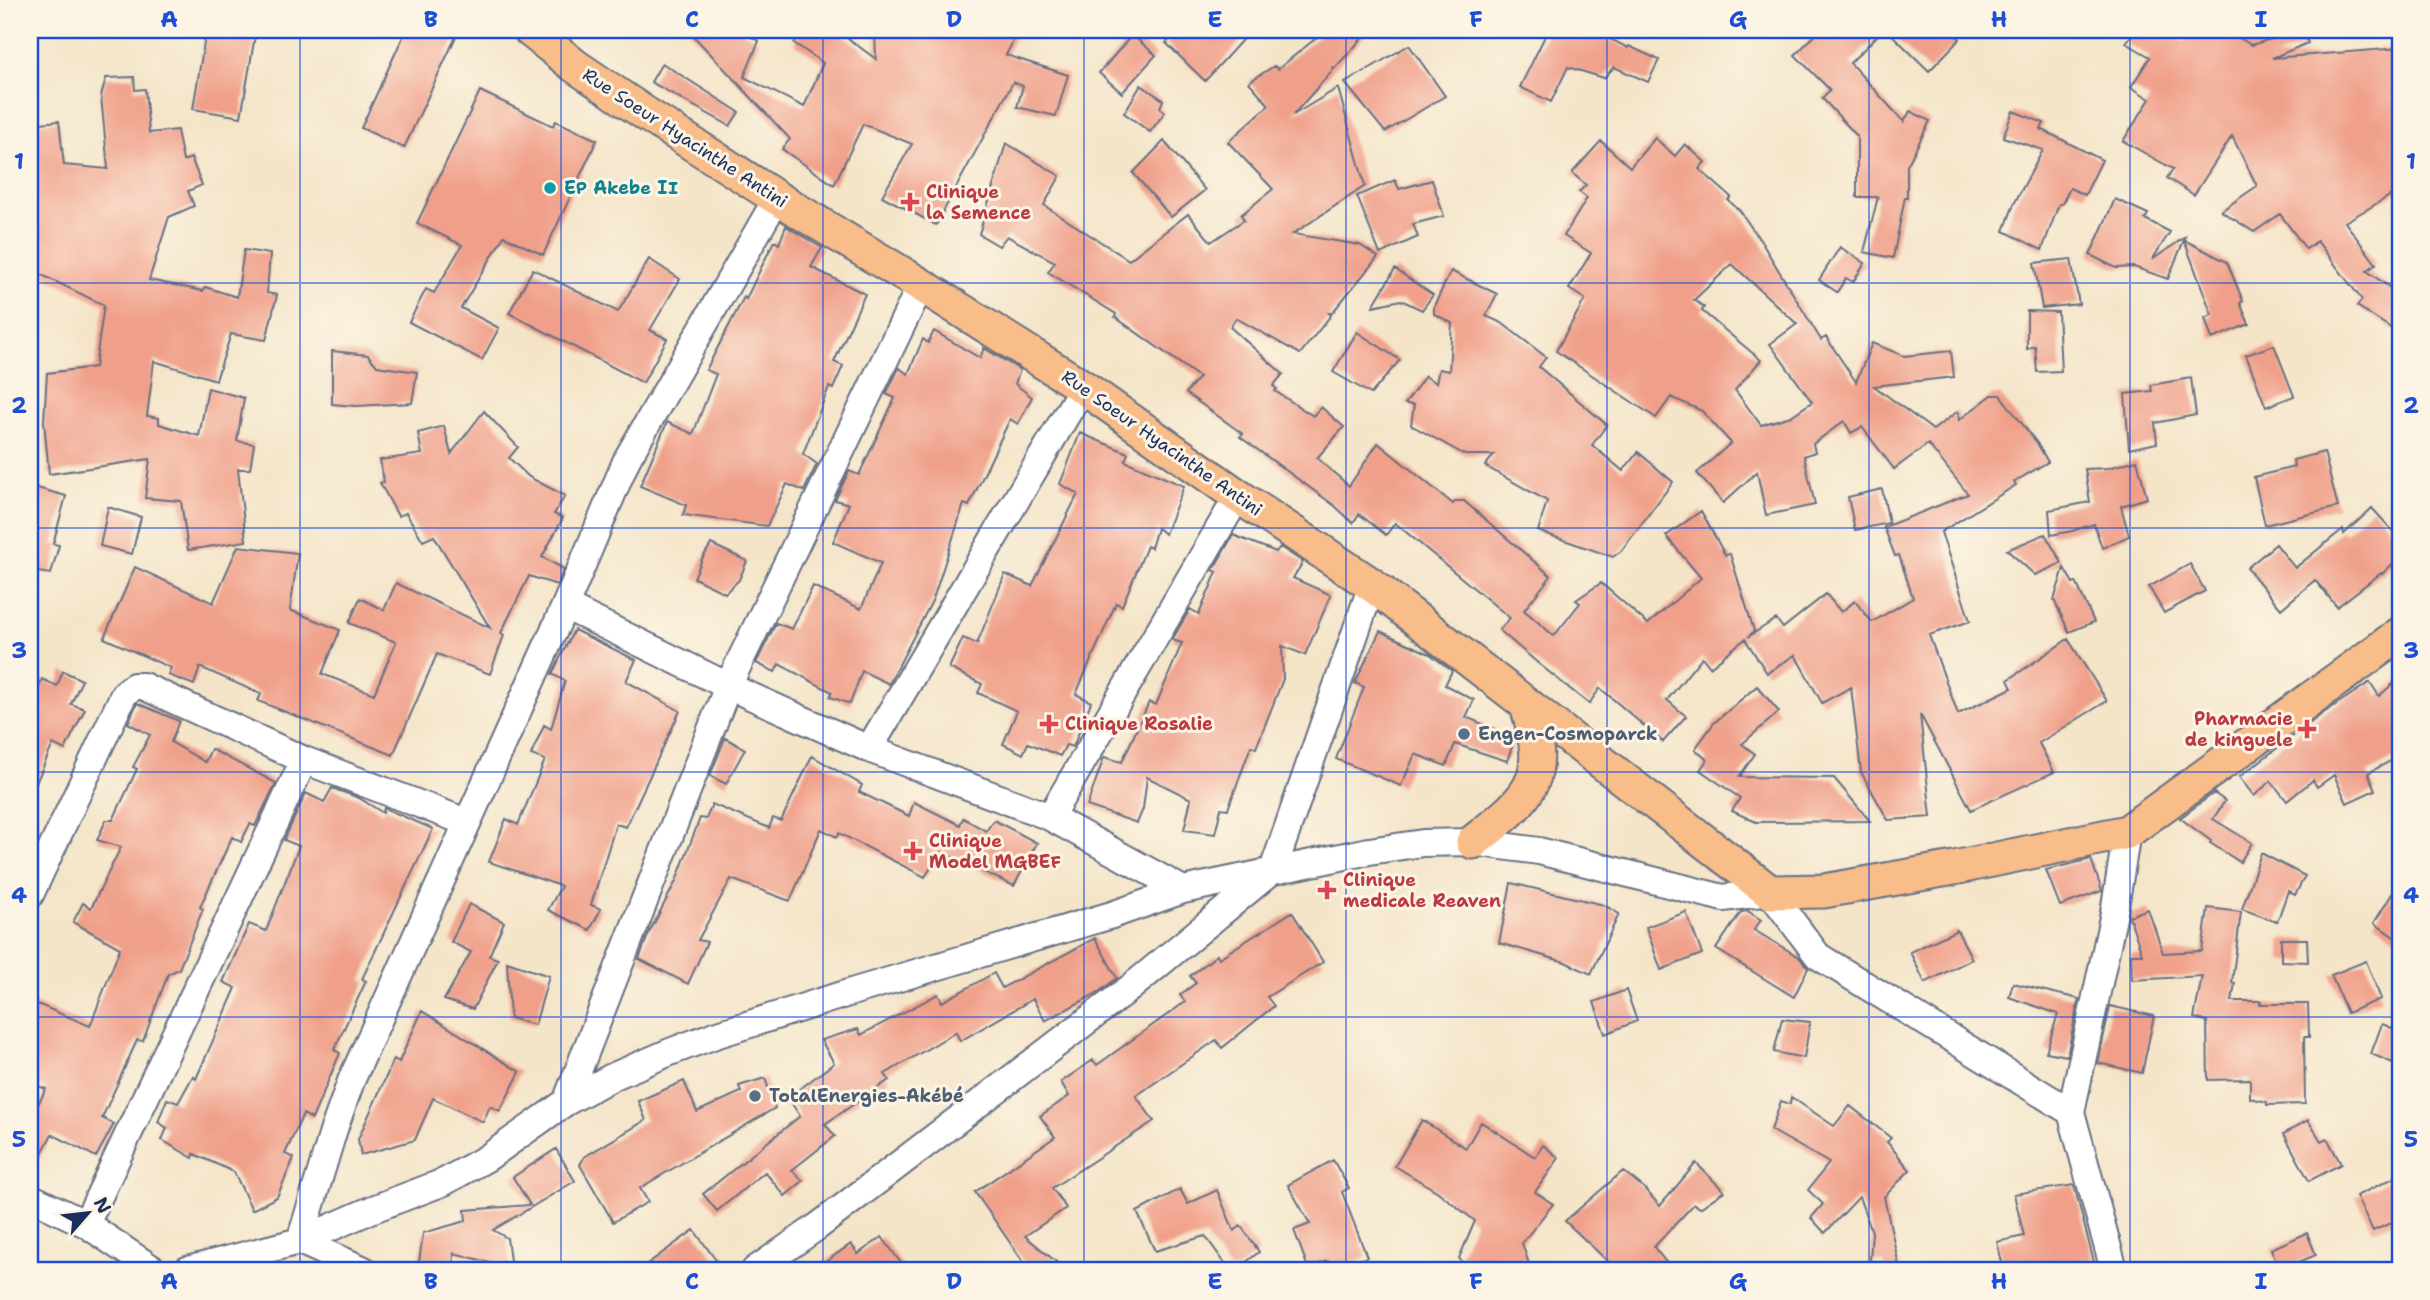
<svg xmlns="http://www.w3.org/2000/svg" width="2430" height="1300" font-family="'Shantell Sans',sans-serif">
<rect width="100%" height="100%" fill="#fcf5e5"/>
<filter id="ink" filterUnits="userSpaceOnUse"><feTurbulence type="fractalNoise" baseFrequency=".0143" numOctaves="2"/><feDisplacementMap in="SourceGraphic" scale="14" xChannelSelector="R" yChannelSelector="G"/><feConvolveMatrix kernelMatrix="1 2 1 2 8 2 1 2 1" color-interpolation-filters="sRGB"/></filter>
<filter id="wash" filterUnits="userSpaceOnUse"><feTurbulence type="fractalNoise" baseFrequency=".00686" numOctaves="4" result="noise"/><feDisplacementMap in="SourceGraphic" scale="28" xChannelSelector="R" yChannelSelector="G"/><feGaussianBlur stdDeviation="1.57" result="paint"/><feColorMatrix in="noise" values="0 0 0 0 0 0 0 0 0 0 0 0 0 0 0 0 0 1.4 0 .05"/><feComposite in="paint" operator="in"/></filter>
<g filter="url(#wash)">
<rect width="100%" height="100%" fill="#f4e5c9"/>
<g id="blocks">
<!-- building -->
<path fill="#f0a08a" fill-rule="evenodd" d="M206,30H256L241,117L193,109Z
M406,30H459L404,148L361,128Z
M688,30H739L759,41L744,77L804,107L823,63L794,43L803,30H836L876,59L875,30H1019L1006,55L1068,75L1056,116L1017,107L1023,86L1013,82L936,225L882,196L912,144L863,124L834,185L782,149L790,139Z
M1180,30H1251L1205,81L1166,43Z
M1326,30H1370L1334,69L1332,66L1333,70L1293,115L1338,88L1365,186L1293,234L1360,245L1378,257L1332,313H1329L1331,315L1300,354L1236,318L1230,327L1283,374L1273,386L1277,389L1275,391L1313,416L1321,407L1344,427L1317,458L1349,486L1378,443L1453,504L1456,501H1464L1551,576L1524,610L1554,636L1580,603L1576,600L1601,583L1648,624L1701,578L1666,536L1701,511L1725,555L1730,554L1754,631L1748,637L1776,619L1783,628L1826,594L1841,612L1855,601L1872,622L1913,598L1899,555L1895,556L1884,527L1968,494L1928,444L1894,469L1862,427L1851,433L1844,421L1813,444L1815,452L1804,456L1815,505L1766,515L1757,472L1723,503L1697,473L1731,443L1702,411L1671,397L1656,418L1556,351L1585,299L1569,289L1591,253L1564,236L1587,198L1579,192L1586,185L1572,173L1601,141L1630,167L1655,138L1675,156L1685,144L1705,162L1699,169L1731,197L1728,200L1740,211L1762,243L1821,340L1826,337L1856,382L1872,343L1904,356L1951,351L1954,377L1874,386L1933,430L1958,411L1959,420L1992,395H2000L2037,443L2048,462L2014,482L2016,485L1941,532L1970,621L1929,635L1958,714L2012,688L2008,680L2068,639L2107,701L2039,743L2054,772L1971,810L1920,714L1931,817L1888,820L1861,772L1851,687L1822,703L1795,655L1767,673L1745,639L1710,667L1702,657L1667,700L1686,716L1663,742L1600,688L1589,704L1539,664L1499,630L1510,618L1395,523L1386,535L1359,514L1353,523L1335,506L1240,437L1243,434L1186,393L1199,377L1115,317L1116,314L1048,272L1055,262L1007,236L999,246L979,234L1006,143L1060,176L1044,205L1048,208L1129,260L1188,214L1211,242L1244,220L1241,215L1273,189L1228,142L1269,105L1249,82L1274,66L1278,69ZM1732,264L1797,324L1770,344L1812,402L1791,416L1761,425L1735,390L1761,360L1702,311L1704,307L1694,300Z
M1548,30H1593L1628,48L1629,46L1659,60L1648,82L1614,67L1604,78L1568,67L1551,102L1520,87Z
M1820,30H1883L1850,63L1904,122L1910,111L1930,121L1907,166V197H1905L1893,258L1864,252L1878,197H1857V136L1822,98L1830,90L1795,55Z
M1887,30H1950L1960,39L1929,71Z
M2135,30H2164L2184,42L2191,30H2227L2251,45L2303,30L2308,43L2272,58L2400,48V190L2345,222L2376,264L2367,271L2400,295V334L2357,306L2362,300L2317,241L2306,249L2280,214L2254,232L2221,211L2257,186L2232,136L2194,195L2167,178L2173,169L2123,141L2150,99L2131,87L2150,57L2126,43Z
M1132,35L1156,55L1122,93L1099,73Z
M1409,45L1445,96L1385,132L1345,83Z
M662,63L739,112L730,126L651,82Z
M134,77L135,90L145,89L149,133L177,130L183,161L191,158L202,185L188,191L194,206L169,217L149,280L203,291L205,287L237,297L244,250L270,254L267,293L277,295L266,340L231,334L216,380L154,361L147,416L159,418V424L199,436L208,388L244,398L237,441L254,444L250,469H238L246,541L188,550L181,501L145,498L150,459L49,474L44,421L47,373L95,367L104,305L40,274L30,275V124L59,121L64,165L108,169L101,96L106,78Z
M1141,85L1163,100L1160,108L1165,112L1150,132L1124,113Z
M480,91L553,126L556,121L597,140L543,255L504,236L461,308L499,328L482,360L409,322L426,289L434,293L462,245L417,223Z
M2013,111L2044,123L2041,129L2102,160L2085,195L2070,188L2062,204H2059L2042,250L2004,231L2014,204L2043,150L2003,137Z
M1164,141L1205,190L1171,217L1133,173Z
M1395,180L1399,189L1432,180L1444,216L1413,224L1418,237L1380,254L1357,196Z
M2115,199L2148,214L2145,219L2170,232L2152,260L2185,237L2184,240L2227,262L2243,301L2240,303L2249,324L2212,339L2205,318L2212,315L2184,240L2168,279L2134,267L2116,268L2090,255Z
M786,226L822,248L811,267L865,294L834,362L843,366L833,389L829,387L803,454L817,464L804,491L787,484L767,526L683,515L686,505L640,486L667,422L693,434L716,374L706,370L744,297L746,299L774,241L779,244Z
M1840,247L1865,263L1853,282L1846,278L1837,292L1819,280Z
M649,259L680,279L650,330L667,339L643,383L509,313L533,269L618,312Z
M2071,259L2079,304L2042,308L2034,263Z
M1395,269L1433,295L1422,310L1401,300L1373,306Z
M1451,271L1497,294L1486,316L1502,323L1546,357L1539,367L1607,425L1592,445L1623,471L1638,452L1673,482L1621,551L1613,557L1538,531L1547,501L1485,466L1494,455H1465L1411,425L1414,405L1405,404L1425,376L1436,383L1439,369L1449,371L1452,323L1434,314V306Z
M2027,311L2058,312L2061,371L2037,372L2035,346L2027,349Z
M934,331L980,358L984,348L1020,370L1015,384L1032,397L1018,424L1010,419L969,506L964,504L933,599L889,684L862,671L850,704L830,697L832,692L779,664L775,672L756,663L776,623L792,629L813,586L861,609L881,563L833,542L849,504L835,500L849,471L859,475L895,398L886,394L899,368L908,374L923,339L928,343Z
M1357,332L1400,360L1371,394L1333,372Z
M2274,345L2294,396L2266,407L2246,355Z
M332,351L368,355L377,366L417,372L412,403L356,406L332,404Z
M2191,378L2196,415L2155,423L2157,443L2129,449L2125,394L2152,391L2151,385Z
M484,411L518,447L509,458L529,477L565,496L554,514L563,518L542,557L564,569L557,585L529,576L501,633L504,635L490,674L437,654L393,755L258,701L261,694L200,667L194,685L168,675L171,668L104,638L135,567L213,603L238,546L298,553L290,610L340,630L322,674L374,694L396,642L349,623L360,598L384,610L396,583L490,628L434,536L423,541L406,513L398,516L380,483L384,482L380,460L422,454L418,433L444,426L451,454Z
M1080,433L1128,453L1125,461L1184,486L1165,534L1157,528L1151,548L1147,546L1122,606L1116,603L1076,694L1091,702L1073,747L1066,745L1060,756L1028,743L1023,754L1003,744L1017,711L978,693L982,684L949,668L963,638L977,644L1005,574L1032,586L1078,494L1060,484Z
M2324,452L2338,507L2265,525L2254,477L2294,467L2293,460Z
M2137,460L2147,498L2121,506L2129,536L2102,548L2094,524L2072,531L2051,535L2049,510L2090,502L2085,469L2108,468Z
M30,486L66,496L53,544L59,545L51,574L30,571Z
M1882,489L1889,523L1855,530L1848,497Z
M108,507L141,517L132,554L100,546Z
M2372,508L2400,539V557L2382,574L2381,573L2337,607L2315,580L2281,609L2247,568L2276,544L2295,568L2343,529L2344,534Z
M2045,534L2062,563L2035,575L2007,550Z
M1233,535L1276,552L1280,547L1303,562L1293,578L1331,595L1305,655L1282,646L1283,679L1256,748L1251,746L1228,809L1221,808L1215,834L1184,830L1191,799L1147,777L1143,809L1137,823L1087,806L1104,757L1122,762L1149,702L1156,705L1182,643L1172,640L1190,609L1199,614L1217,572L1213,570Z
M711,544L747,561L739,580L725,593L694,578L702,559Z
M2190,564L2205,591L2164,613L2149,587Z
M2064,568L2073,583L2076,582L2094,622L2069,632L2054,600Z
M574,630L636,660L626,681L680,711L626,827L616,824L591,905L601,909L590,930L548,910L561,886L489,862L506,819L518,825L545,760L531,755L544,725L551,729L565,681L552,674Z
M1380,631L1430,654L1452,671L1445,685L1474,700L1466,717L1515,738L1507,761L1455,744L1446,766L1415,754L1401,786L1336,759L1364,687L1355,683Z
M63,671L82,680L71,704L85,709L65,750L53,744L30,797V710L42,679L57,686Z
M2400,678V756L2368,773L2375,790L2347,803L2334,775L2317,787L2313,780L2287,801L2271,781L2254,796L2239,777L2322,714L2370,682L2379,696Z
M1757,686L1779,712L1742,744L1755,754L1739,777L1834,778L1870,821L1756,822L1732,811L1740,798L1700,770L1707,760L1695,749L1714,723Z
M137,703L179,721L171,742L205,762L211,749L276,783L255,826L250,824L241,842L232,837L200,907L203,909L179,969L168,974L143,1041L137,1040L102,1118L114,1124L96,1157L52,1134L30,1176V1120L46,1089L30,1083V1001L90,1026L120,948L73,922L83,903L91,908L121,847L97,840L106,820H113L137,769L133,767L150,735L128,723Z
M725,738L745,749L726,784L710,776Z
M812,756L862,785L859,792L909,816L914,802L960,825L963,818L986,831L994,820L1037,843L1014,886L941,852L925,877L839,833L837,837L821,829L790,901L731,879L698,940L707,942L688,984L639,959L649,933L676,881L700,818L706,819L712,804L769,828L773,818L781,821Z
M332,788L359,798L383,813L384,808L433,829L362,979L366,981L334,1050L340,1053L312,1119L303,1114L285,1154L294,1158L277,1197L252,1210L234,1172L194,1154L193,1158L162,1140L167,1128L158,1122L167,1099L178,1103L193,1076L196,1079L236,988L223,982L249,924L266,931L299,846L284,840L306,793L324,802Z
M2214,793L2225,801L2213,819L2252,843L2240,862L2210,843L2211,841L2180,818Z
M2261,853L2305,876L2295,895L2288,891L2277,922L2242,909Z
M2091,859L2102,891L2060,906L2046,870Z
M2400,881V941L2374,923Z
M1511,883L1604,905L1619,914L1591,974L1565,962L1499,943Z
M469,904L504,922L489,956L498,959L473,1009L444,1000L471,952L451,942Z
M2208,908L2241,912L2232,982L2235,983L2232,1001H2261L2260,1004H2308L2309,1037H2304L2305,1104L2267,1105V1102L2250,1098V1079L2208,1080L2207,1021L2194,1018L2202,976L2132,980L2131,954H2142L2129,916L2148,909L2163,953L2202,951Z
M1748,911L1761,920L1754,930L1799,957L1808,968L1794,997L1716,949L1741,912Z
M1292,912L1323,962L1267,997L1274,1006L1222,1048L1216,1040L1136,1096L1154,1121L1052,1188L1066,1208L1025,1236L1066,1270H1029L975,1192L1055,1137L1040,1116L1069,1096L1061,1082L1093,1060L1097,1065L1185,1002L1180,995L1196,983L1190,976L1217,955L1219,958Z
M1686,912L1702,954L1661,970L1646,927Z
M1957,930L1972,959L1925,983L1910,952Z
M1095,938L1117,978L1099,992L1045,1021L1033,999L960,1041L956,1032L885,1074L889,1080L825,1124L835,1136L792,1170L803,1181L785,1196L765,1172L717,1211L703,1194L800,1116L788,1098L834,1063L821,1040L858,1029L861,1035L938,994L942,1002L994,973L1002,988Z
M2281,939H2307L2308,962L2281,961Z
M2366,961L2381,999L2347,1013L2331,975Z
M507,962L549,976L535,1025L510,1018Z
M2013,983L2079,999L2067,1056L2046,1052L2058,1014L2009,997Z
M1626,990L1637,1021L1605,1034L1594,1002Z
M2110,1006L2154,1016L2142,1073L2098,1063Z
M422,1011L520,1072L500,1111L490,1106L483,1122L433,1098L415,1140L361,1155L358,1139L394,1059L399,1062Z
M1782,1019L1810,1022L1804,1058L1774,1052Z
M2382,1024L2400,1031V1066L2371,1054Z
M765,1078L775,1108L640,1188L648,1202L613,1222L580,1165L584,1157L646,1120L638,1101L684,1081L697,1112L741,1092L739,1086Z
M1791,1097L1834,1126L1850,1106L1891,1138L1887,1142L1910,1170L1884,1197L1900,1270H1885L1883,1262L1870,1261L1872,1232L1859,1197L1825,1233L1811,1218L1823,1204L1808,1190L1829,1163L1771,1130L1781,1101L1790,1104Z
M1422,1120L1466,1148L1481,1122L1535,1157L1543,1145L1559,1158L1535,1192L1553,1204L1522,1243L1531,1270H1468L1459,1258L1475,1221L1438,1192L1395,1166Z
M2308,1120L2321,1141L2327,1138L2341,1164L2309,1181L2284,1134Z
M556,1149L575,1181L493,1230L507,1238L511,1268L454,1253L453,1270H418L423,1233L466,1221L465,1210L530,1205L513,1177Z
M1333,1160L1349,1188L1342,1192L1367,1257L1332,1270L1328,1261L1316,1265H1307L1294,1230L1310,1224L1288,1185Z
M1696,1163L1724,1191L1700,1208L1694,1204L1654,1247L1672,1270H1617L1565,1221L1623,1171L1643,1187L1660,1206Z
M2400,1175V1219L2373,1231L2356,1196Z
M2074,1185L2096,1270H2004L1997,1242L2024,1236L2014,1194Z
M1180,1189L1188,1204L1217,1190L1234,1231L1241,1226L1259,1252L1236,1270H1230L1205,1236L1155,1251L1137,1212Z
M694,1230L723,1270H639Z
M2307,1233L2316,1255L2280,1270L2271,1249Z
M882,1237L906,1270H814L851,1244L858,1254Z"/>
</g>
</g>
<g filter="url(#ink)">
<use href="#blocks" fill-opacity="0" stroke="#676f83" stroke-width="2"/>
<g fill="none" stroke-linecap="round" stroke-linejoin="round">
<!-- minor casing -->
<g stroke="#676f83" stroke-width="30">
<path id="minor" d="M565,606L728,686L869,749L1050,817L1183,890
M869,749L1083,387
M1050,817L1238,496
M30,895L124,694L134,686H143L304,760L466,822
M566,1102L728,686L921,285
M2071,1112L2114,1270
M30,1197L86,1224L154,1270
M86,1224L304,760
M187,1270L300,1241L373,1209L444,1182L487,1158L566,1102L612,1077L670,1052L715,1035L858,990L1112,915L1183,890L1369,851L1423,843L1473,842L1539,851L1723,898L1770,892L1818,956L2071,1112L2114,913L2127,832
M364,1270L300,1241L334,1129L351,1081L565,606L627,459L777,198
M755,1270L817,1227L1130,988L1273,870L1372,585"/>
</g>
<!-- major casing -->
<g stroke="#676f83" stroke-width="37">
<path id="major" d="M530,30L575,66L646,114L777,198L921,285L1083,387L1238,496L1372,585L1770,892L1824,891L1954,868L2127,832L2400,634
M1473,842C1530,796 1551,782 1527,706"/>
</g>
<!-- minor -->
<use href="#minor" stroke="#fff" stroke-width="26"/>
<!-- major -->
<use href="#major" stroke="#f8bd88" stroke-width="33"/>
</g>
</g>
<!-- grid -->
<path fill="none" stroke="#1d4ed8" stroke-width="2" stroke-opacity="0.55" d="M300,30V1270M561,30V1270M823,30V1270M1084,30V1270M1346,30V1270M1607,30V1270M1869,30V1270M2130,30V1270M30,283H2400M30,528H2400M30,772H2400M30,1017H2400"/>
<!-- markers -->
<circle fill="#0f9aa8" stroke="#fcf5e5" stroke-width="2.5" cx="550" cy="188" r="7"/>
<g fill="#e0444e" stroke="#fcf5e5" stroke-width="2.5">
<path d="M906.5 191.5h7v7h7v7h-7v7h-7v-7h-7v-7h7z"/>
<path d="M1045.5 713.5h7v7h7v7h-7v7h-7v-7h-7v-7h7z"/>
<path d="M2303.5 718.5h7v7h7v7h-7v7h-7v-7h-7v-7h7z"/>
<path d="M909.5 840.5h7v7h7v7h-7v7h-7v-7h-7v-7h7z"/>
<path d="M1323.5 879.5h7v7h7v7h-7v7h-7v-7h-7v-7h7z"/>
</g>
<g fill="#5c6f8a" stroke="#fcf5e5" stroke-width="2.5">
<circle cx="1464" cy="734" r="7"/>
<circle cx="755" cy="1096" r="7"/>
</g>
<g text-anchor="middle" stroke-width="6" stroke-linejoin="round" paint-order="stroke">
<!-- street labels -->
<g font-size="18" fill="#1b2f5e" stroke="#fcf5e5">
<text transform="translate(685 138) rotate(33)" y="6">Rue Soeur Hyacinthe Antini</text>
<text transform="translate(1162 443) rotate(35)" y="6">Rue Soeur Hyacinthe Antini</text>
</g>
<!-- culture labels -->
<g font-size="18" font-weight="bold" fill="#0d838f" stroke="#fcf5e5" text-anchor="start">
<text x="564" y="194">EP Akebe II</text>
</g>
<!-- health labels -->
<g font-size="18" font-weight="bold" fill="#be3a42" stroke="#fcf5e5" text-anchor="start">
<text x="926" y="198">Clinique<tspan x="926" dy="21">la Semence</tspan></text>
<text x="2293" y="725" text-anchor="end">Pharmacie<tspan x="2293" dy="21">de kinguele</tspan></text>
<text x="1065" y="730">Clinique Rosalie</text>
<text x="929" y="847">Clinique<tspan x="929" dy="21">Model MGBEF</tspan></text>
<text x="1343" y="886">Clinique<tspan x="1343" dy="21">medicale Reaven</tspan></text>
</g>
<!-- service labels -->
<g font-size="18" font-weight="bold" fill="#4e5e75" stroke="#fcf5e5" text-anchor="start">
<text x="1478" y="740">Engen-Cosmoparck</text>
<text x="769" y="1102">TotalEnergies-Akébé</text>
</g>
</g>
<!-- margin -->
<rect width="2430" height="1300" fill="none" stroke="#fcf5e5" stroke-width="77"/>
<!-- north arrow -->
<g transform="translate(88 1213) rotate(62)" stroke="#fcf5e5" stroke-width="5" paint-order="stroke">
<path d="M0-5L12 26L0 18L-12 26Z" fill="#1b2f5e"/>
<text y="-10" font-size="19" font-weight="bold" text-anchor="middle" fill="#1b2f5e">N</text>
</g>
<rect x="38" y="38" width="2354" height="1224" fill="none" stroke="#1d4ed8" stroke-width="2.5"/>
<g font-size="23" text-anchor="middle" font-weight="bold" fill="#1d4ed8">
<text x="169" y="27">A</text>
<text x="431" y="27">B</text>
<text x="692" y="27">C</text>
<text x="954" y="27">D</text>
<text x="1215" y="27">E</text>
<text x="1476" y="27">F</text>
<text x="1738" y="27">G</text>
<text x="1999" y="27">H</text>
<text x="2261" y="27">I</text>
<text x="19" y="169">1</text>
<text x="2411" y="169">1</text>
<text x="19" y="413">2</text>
<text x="2411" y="413">2</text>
<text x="19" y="658">3</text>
<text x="2411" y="658">3</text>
<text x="19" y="903">4</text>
<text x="2411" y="903">4</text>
<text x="19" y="1147">5</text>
<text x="2411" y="1147">5</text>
<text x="169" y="1289">A</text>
<text x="431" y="1289">B</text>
<text x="692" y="1289">C</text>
<text x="954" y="1289">D</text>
<text x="1215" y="1289">E</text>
<text x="1476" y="1289">F</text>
<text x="1738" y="1289">G</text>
<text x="1999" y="1289">H</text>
<text x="2261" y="1289">I</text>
</g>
</svg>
